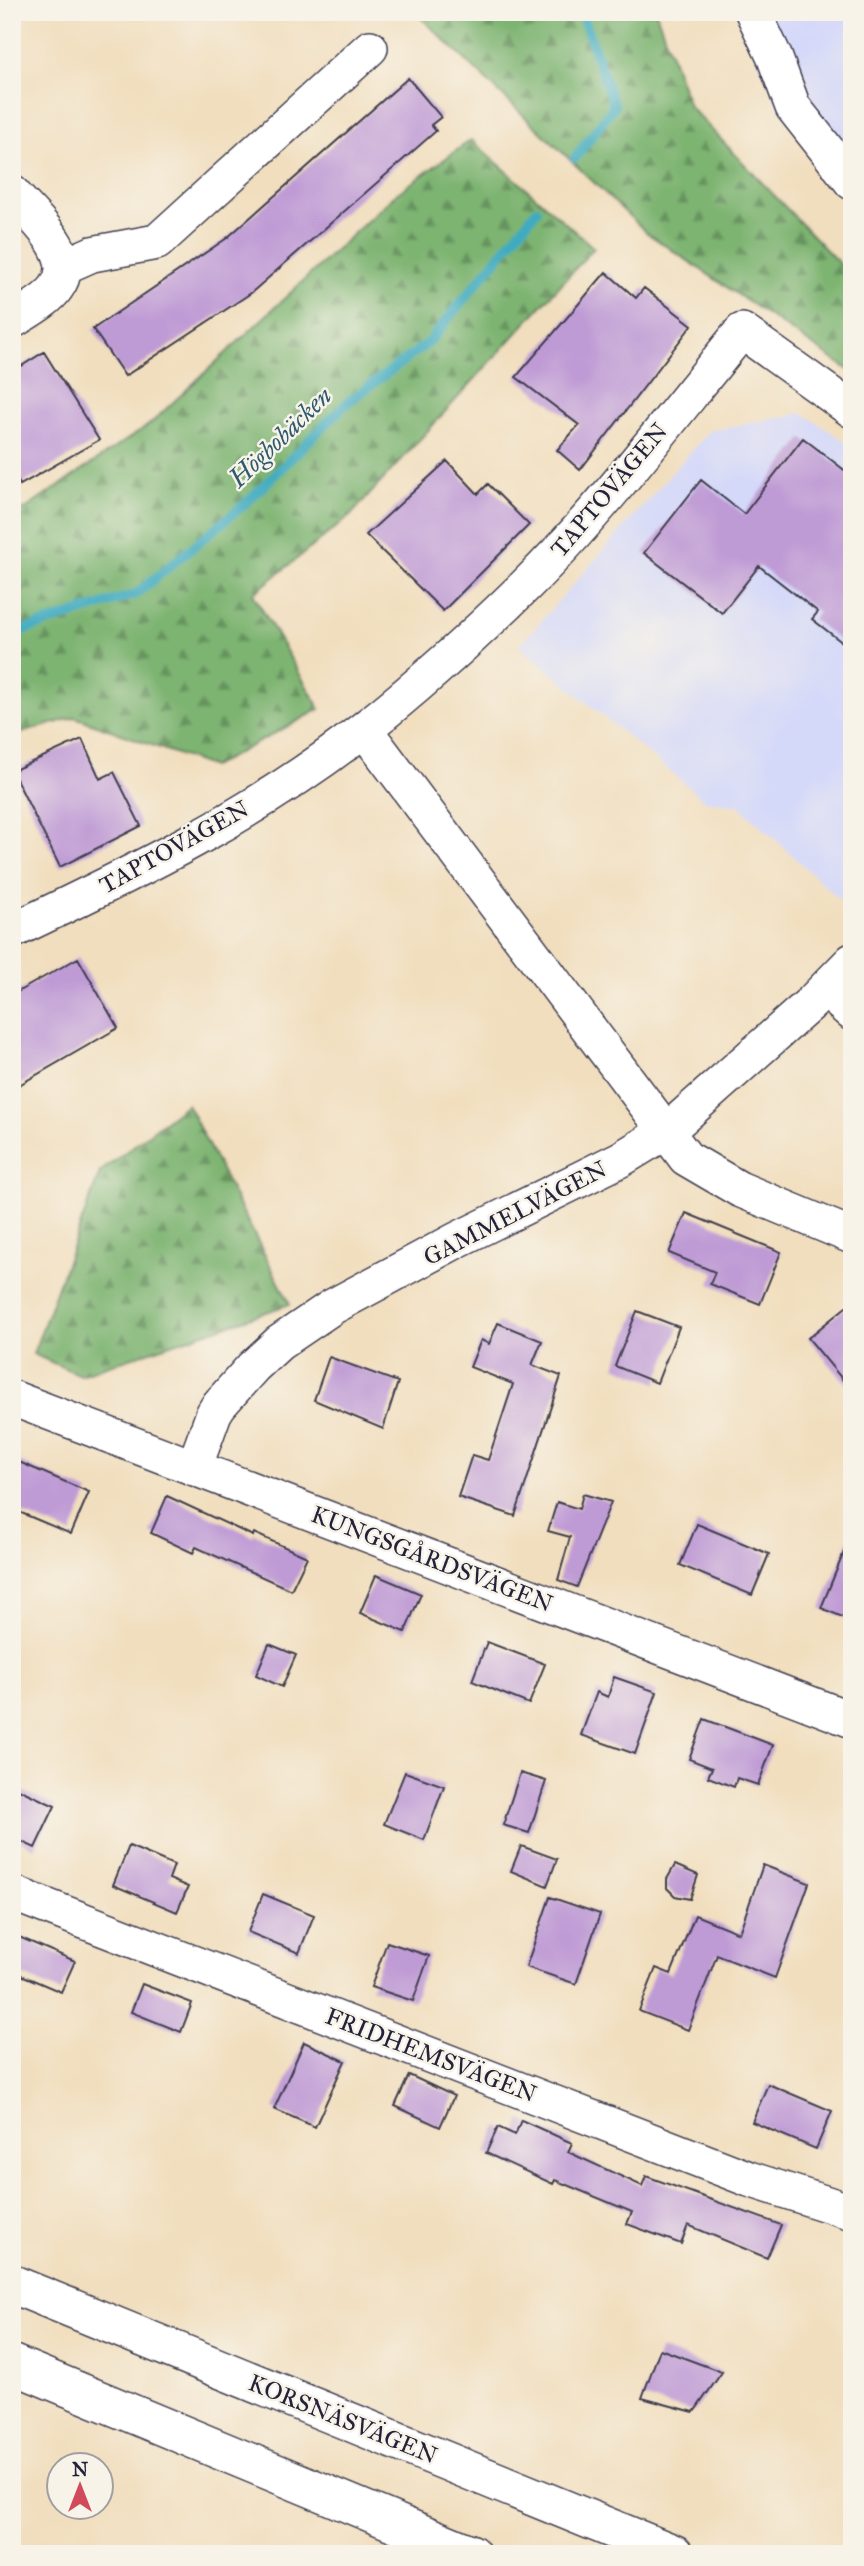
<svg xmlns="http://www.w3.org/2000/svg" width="864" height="2566" font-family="'IM FELL Great Primer',serif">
<defs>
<pattern id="forest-firs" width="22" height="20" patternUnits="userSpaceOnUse" patternTransform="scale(1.75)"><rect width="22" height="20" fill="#7db471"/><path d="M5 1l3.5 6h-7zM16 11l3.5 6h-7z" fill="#66925e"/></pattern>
</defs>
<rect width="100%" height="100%" fill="#f7f3e8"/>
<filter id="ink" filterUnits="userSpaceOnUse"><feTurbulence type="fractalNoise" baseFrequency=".0143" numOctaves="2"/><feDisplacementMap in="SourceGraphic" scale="14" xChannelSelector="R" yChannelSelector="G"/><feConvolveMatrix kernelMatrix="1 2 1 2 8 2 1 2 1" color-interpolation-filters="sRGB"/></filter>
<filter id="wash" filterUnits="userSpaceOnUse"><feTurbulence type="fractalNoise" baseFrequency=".00686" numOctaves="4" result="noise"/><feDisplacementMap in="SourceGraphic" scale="28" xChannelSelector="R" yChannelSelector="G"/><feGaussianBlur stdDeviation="1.57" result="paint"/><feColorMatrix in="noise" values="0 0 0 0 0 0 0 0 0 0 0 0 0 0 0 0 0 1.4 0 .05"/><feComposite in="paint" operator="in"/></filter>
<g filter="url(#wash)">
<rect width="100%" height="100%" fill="#f1debe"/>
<!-- built -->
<path fill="#d4d8f9" d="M735,12H852V208L781,111Z
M802,413L852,446V911L738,805L705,801L519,646L709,431Z"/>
<!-- forest -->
<path fill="url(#forest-firs)" stroke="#506b56" stroke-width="2" d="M415,12H656L689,106L852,277V372L647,233Z
M471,140L594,248L350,516L253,594L320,709L212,767L75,717L12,736V518L150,424L395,195Z
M187,1104L290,1304L80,1375L33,1354L100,1172Z"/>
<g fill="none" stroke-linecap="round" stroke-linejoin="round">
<!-- stream -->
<path stroke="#40abbf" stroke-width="10" d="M575,158L614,106L581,12
M12,634L136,594L246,503L348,402L428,343L537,210"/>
</g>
<g id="blocks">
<!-- building -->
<path fill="#bf9bd5" d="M408,78L441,117L431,125L436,131L251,293L125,376L93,329L227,238Z
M606,272L636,298L644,288L692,325L580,470L557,450L579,425L516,377Z
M44,352L99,440L20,485L12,470V372Z
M803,438L852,476V650L812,619L818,612L759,566L722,613L644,553L701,480L744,514Z
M447,461L478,494L488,484L529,525L443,611L366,535Z
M82,739L100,779L114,772L141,826L60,867L12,771Z
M78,958L118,1028L12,1089V995Z
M686,1213L781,1252L760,1304L710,1284L715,1272L669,1253Z
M852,1302V1391L808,1338Z
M637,1311L679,1327L657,1383L615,1366Z
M498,1323L542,1341L532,1365L561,1376L515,1516L458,1497L472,1455L488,1460L513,1384L470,1367L481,1340L489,1344Z
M329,1357L398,1382L383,1429L314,1400Z
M12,1459L89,1492L71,1534L12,1509Z
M583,1494L611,1502L577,1587L558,1580L570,1537L548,1531L557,1502L579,1509Z
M167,1496L253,1536L254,1533L307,1557L291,1590L196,1547L193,1553L151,1533Z
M697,1524L769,1554L752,1595L680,1565Z
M851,1535H852V1621L821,1608Z
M376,1575L421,1594L405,1632L360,1613Z
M487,1642L545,1664L529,1704L472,1681Z
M269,1644L296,1655L282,1687L256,1675Z
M614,1677L657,1692L635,1754L581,1735L597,1692L608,1697Z
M704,1719L773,1745L758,1785L737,1778L734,1787L708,1777L712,1768L689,1759Z
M405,1772L444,1786L424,1840L384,1824Z
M520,1773L546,1781L529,1833L503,1825Z
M12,1786L55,1806L35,1848L12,1837Z
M129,1846L174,1865L169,1879L188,1887L177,1912L113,1885Z
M521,1846L557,1859L547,1886L511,1871Z
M675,1865L698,1875L690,1899L675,1896L667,1888V1879Z
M763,1865L809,1883L775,1978L717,1955L688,2030L639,2011L656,1968L671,1974L695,1915L739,1933Z
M263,1894L314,1915L299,1953L248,1932Z
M550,1897L600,1914L576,1984L526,1967Z
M12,1934L75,1961L61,1992L12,1971Z
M387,1942L429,1956L413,2001L371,1987Z
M142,1984L192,2003L181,2032L131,2012Z
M304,2042L345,2061L315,2127L274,2109Z
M409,2075L454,2096L440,2127L395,2106Z
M768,2084L832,2111L816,2149L752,2122Z
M521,2120L572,2143L568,2152L642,2186L646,2176L781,2225L767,2258L688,2225L681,2244L627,2224L632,2212L555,2180L553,2184L486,2153L498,2127L515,2135Z
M660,2349L722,2372L694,2412L642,2398Z"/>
</g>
</g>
<g filter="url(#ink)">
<use href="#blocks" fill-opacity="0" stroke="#413e4f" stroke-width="2"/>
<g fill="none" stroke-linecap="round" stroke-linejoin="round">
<!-- minor casing -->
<g stroke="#413e4f" stroke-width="38">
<path id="minor" d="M753,12L774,56L793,107L852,182
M12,193C32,217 81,256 56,288C47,301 26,312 12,321
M65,266L92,254L157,242L370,48
M364,729L686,1158L739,1189L852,1236
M12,931C134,873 258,813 364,729C421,684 475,635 526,585C605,507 672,416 742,331L852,410
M825,989L852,1013
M12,1398L852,1720
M194,1468L214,1413L219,1405L253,1367L279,1343L332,1307L457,1240L621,1159L667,1131L811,1003L852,961
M12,1893L749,2179L852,2212"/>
</g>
<!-- major casing -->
<g stroke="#413e4f" stroke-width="41">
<path id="major" d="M12,2284L674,2554
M12,2364L471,2554"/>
</g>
<!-- minor -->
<use href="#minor" stroke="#fff" stroke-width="35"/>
<!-- major -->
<use href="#major" stroke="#fff" stroke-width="38"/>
</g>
</g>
<g text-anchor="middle" stroke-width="5" stroke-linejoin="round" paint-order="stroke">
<!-- street labels -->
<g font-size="24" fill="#22223b" stroke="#f7f3e8">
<text transform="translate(609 490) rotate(-50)" y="8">TAPTOVÄGEN</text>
<text transform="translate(174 847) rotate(-29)" y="8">TAPTOVÄGEN</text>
<text transform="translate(515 1213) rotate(-27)" y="8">GAMMELVÄGEN</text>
<text transform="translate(432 1559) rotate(21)" y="8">KUNGSGÅRDSVÄGEN</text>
<text transform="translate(431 2055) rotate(21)" y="8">FRIDHEMSVÄGEN</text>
<text transform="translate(343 2419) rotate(22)" y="8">KORSNÄSVÄGEN</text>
</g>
<!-- water labels -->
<g font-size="26" font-style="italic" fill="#2e5970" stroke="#f7f3e8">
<text transform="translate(280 437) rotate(-44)" y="9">Högbobäcken</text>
</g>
</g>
<!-- margin -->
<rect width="864" height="2566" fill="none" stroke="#f7f3e8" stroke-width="42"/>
<!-- north arrow -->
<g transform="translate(80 2486)"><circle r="33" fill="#f7f3e8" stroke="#a29fa3" stroke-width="2"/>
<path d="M0-5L12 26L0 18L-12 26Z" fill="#d1495b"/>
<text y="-10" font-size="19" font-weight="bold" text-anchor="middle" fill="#22223b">N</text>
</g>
</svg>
